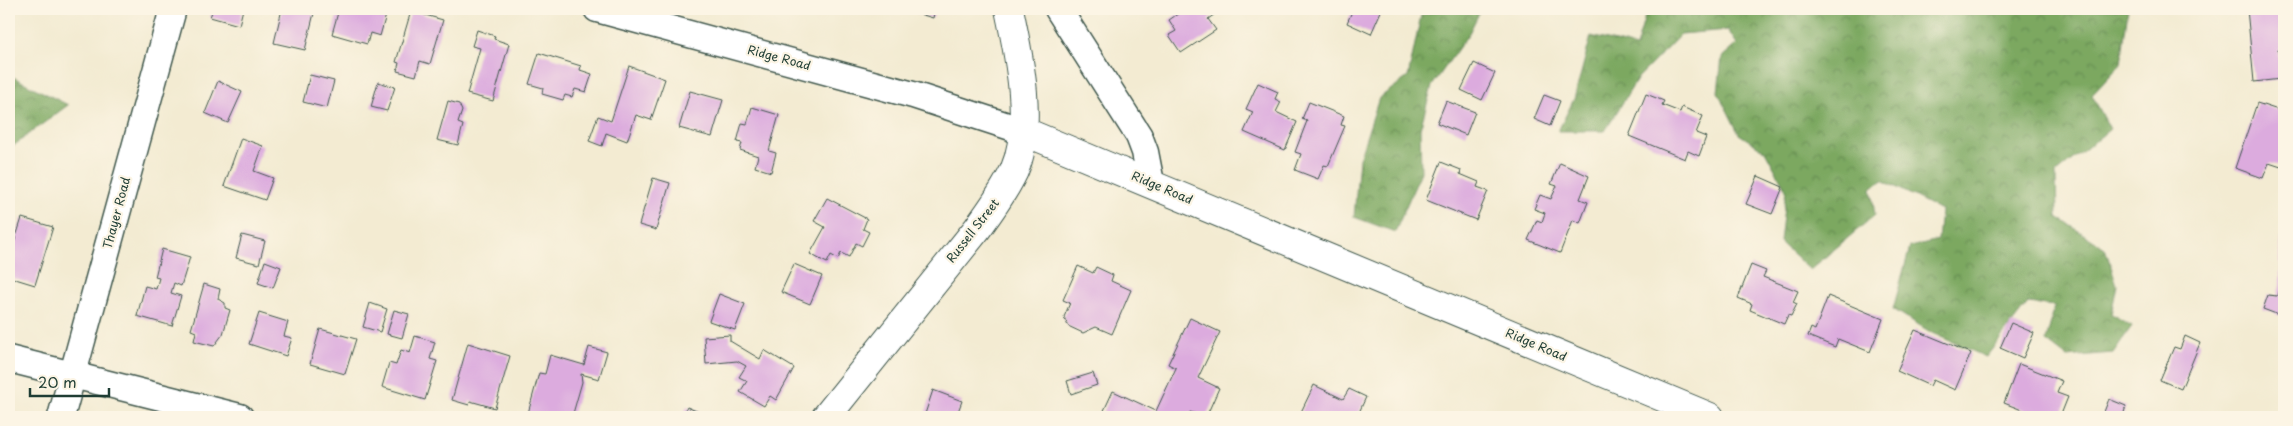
<svg xmlns="http://www.w3.org/2000/svg" width="2293" height="426" font-family="'Playpen Sans',sans-serif">
<defs>
<pattern id="forest-crowns" width="20" height="18" patternUnits="userSpaceOnUse" patternTransform="scale(1.25)"><rect width="20" height="18" fill="#7ba860"/><path d="M2 6a3 3 0 1 1 6 0M12 15a3 3 0 1 1 6 0" fill="none" stroke="#648a50"/></pattern>
</defs>
<rect width="100%" height="100%" fill="#fcf5e5"/>
<filter id="ink" filterUnits="userSpaceOnUse"><feTurbulence type="fractalNoise" baseFrequency=".02" numOctaves="2"/><feDisplacementMap in="SourceGraphic" scale="10" xChannelSelector="R" yChannelSelector="G"/><feConvolveMatrix kernelMatrix="1 2 1 2 8 2 1 2 1" color-interpolation-filters="sRGB"/></filter>
<filter id="wash" filterUnits="userSpaceOnUse"><feTurbulence type="fractalNoise" baseFrequency=".0096" numOctaves="4" result="noise"/><feDisplacementMap in="SourceGraphic" scale="20" xChannelSelector="R" yChannelSelector="G"/><feGaussianBlur stdDeviation="1.12" result="paint"/><feColorMatrix in="noise" values="0 0 0 0 0 0 0 0 0 0 0 0 0 0 0 0 0 1.4 0 .05"/><feComposite in="paint" operator="in"/></filter>
<g filter="url(#wash)">
<rect width="100%" height="100%" fill="#f3ebd2"/>
<!-- forest -->
<path fill="url(#forest-crowns)" stroke="#4d724a" d="M1445,9H1481L1469,33L1432,86L1420,129L1421,172L1395,232L1354,217L1359,159L1379,98L1408,77L1421,15Z
M1595,9H2128L2121,64L2092,95L2110,129L2056,173L2057,217L2105,248L2117,285L2111,314L2132,326L2113,353L2067,357L2046,341L2055,306L2028,303L1986,357L1932,333L1893,309L1910,247L1938,240L1941,210L1882,180L1871,189L1875,215L1810,270L1780,242L1786,190L1765,151L1739,134L1718,92L1722,57L1737,44L1728,30L1681,34L1638,78L1605,131H1558L1574,99L1591,36L1636,47L1646,13Z
M9,75L68,105L9,149Z"/>
<g id="blocks">
<!-- building -->
<path fill="#dcabde" d="M213,9H243L239,25L210,17Z
M282,9H315L305,50L274,43Z
M339,9H378L377,12L386,15L380,36L370,33L367,44L332,34Z
M902,9H935L933,18Z
M1185,9H1216L1218,12L1208,19L1216,30L1181,53L1169,35L1176,31L1169,20Z
M1353,9H1382L1371,34L1347,23Z
M2247,9H2280L2284,49L2278,50L2281,79L2254,82Z
M411,11L443,20L430,64L420,61L416,76L397,71L399,63L396,62Z
M477,30L495,36L494,39L509,44L493,101L467,94L480,48L472,46Z
M539,53L581,66L580,70L592,74L586,92L575,89L572,97L565,95L563,100L542,94L543,88L529,84Z
M1474,63L1495,73L1482,100L1461,90Z
M629,66L665,79L651,120L636,115L627,141L606,133L602,146L589,141L598,116L611,121Z
M310,75L334,81L327,108L303,102Z
M218,81L242,92L228,123L205,113Z
M378,82L395,87L387,111L371,107Z
M1258,83L1278,92L1275,99L1281,102L1276,112L1297,122L1285,150L1244,132L1253,112L1246,109Z
M690,91L723,100L712,137L679,128Z
M1646,94L1664,101L1662,105L1680,112L1682,107L1703,116L1696,133L1706,137L1699,156L1688,151L1685,159L1629,136Z
M1544,95L1560,101L1550,126L1534,119Z
M448,101L459,104L462,111L458,123L463,125L458,145L437,140Z
M1446,101L1475,112L1466,135L1437,123Z
M1309,102L1344,116L1341,125L1345,126L1328,166L1324,165L1318,179L1295,170L1301,154L1295,152L1307,121L1302,119Z
M2257,103L2284,112V168L2269,163L2263,178L2235,168Z
M752,107L779,115L769,151L776,153L771,172L755,167L758,156L740,150L742,143L737,142L742,123L747,124Z
M241,138L263,146L254,171L273,178L265,200L224,186Z
M1441,162L1461,170L1460,174L1479,182L1477,187L1488,191L1476,220L1426,200Z
M1560,163L1589,176L1580,199L1588,202L1580,223L1573,220L1560,253L1528,240L1537,220L1542,222L1545,213L1534,209L1540,195L1551,199L1557,186L1551,184Z
M1758,176L1783,187L1772,214L1746,204Z
M653,178L670,183L656,230L639,225Z
M827,198L867,219L863,229L869,232L862,246L856,243L849,257L841,253L838,259L831,255L827,263L810,254L825,227L814,221Z
M22,218L53,227L35,285L9,277V259Z
M2281,232H2284V317L2263,309L2268,295L2277,296L2280,286Z
M242,235L265,241L259,264L236,258Z
M162,249L190,257L181,286L174,283L171,293L181,296L172,326L137,316L145,286L156,289L159,278L155,277Z
M265,261L281,267L273,288L258,283Z
M794,264L822,276L810,304L781,292Z
M1751,265L1766,271L1763,277L1798,291L1793,302L1797,304L1791,316L1788,315L1784,324L1750,310L1752,304L1738,298Z
M1078,266L1093,273L1096,267L1113,275L1111,281L1131,290L1112,334L1096,327L1083,333L1068,326L1064,317L1070,303L1063,300Z
M204,284L220,289L218,299L225,303V308L230,310L223,334L214,346L194,341L196,332L191,330Z
M719,294L745,304L735,330L709,321Z
M1828,296L1883,319L1870,352L1838,339L1835,347L1808,336L1811,328L1815,330Z
M370,303L387,309L380,332L363,327Z
M394,310L409,314L402,338L387,334Z
M259,313L288,322L284,336L292,338L286,356L249,344Z
M1190,318L1220,332L1198,378L1219,388L1206,417L1190,412L1188,417H1101L1113,391L1156,411L1176,368L1168,364Z
M2011,323L2034,333L2023,358L2000,348Z
M320,329L356,339L345,374L310,364Z
M1915,330L1971,353L1955,390L1933,380L1930,386L1897,371Z
M730,335V341L760,359L764,350L794,368L776,400L770,396L764,406L740,392L747,381L739,377L746,366L737,361L706,364L704,337Z
M415,336L435,342L430,359L437,361L425,400L382,387L389,363L396,365L401,350L410,353Z
M2185,336L2200,343L2181,389L2160,380L2174,347L2180,349Z
M468,343L510,356L495,408L470,401L469,405L452,400Z
M589,347L607,352L599,379L581,374L582,382L572,417H527L539,373L545,374L550,355L584,365Z
M2019,364L2062,381L2057,393L2068,397L2060,417L2049,416L2040,417L2004,403Z
M1093,373L1097,385L1071,394L1067,381Z
M1314,385L1343,399L1349,389L1366,397L1357,417H1312L1301,412Z
M933,390L962,401L956,417H924Z
M2109,399L2126,406L2123,416L2126,417H2102Z
M687,407L711,417H682Z"/>
</g>
</g>
<g filter="url(#ink)">
<use href="#blocks" fill-opacity="0" stroke="#3f574c" stroke-width="1"/>
<g fill="none" stroke-linecap="round" stroke-linejoin="round">
<!-- minor casing -->
<g stroke="#3f574c" stroke-width="29">
<path id="minor" d="M597,9L913,95L1023,131
M1058,9L1139,136L1145,152L1151,183
M9,359L240,417
M61,417L173,9"/>
</g>
<!-- secondary casing -->
<g stroke="#3f574c" stroke-width="30">
<path id="secondary" d="M1023,131L1710,417
M826,417L977,229C991,210 1004,192 1014,171C1034,125 1019,56 1009,9"/>
</g>
<!-- minor -->
<use href="#minor" stroke="#fff" stroke-width="26"/>
<!-- secondary -->
<use href="#secondary" stroke="#fff" stroke-width="28"/>
</g>
</g>
<g text-anchor="middle" stroke-width="4.5" stroke-linejoin="round" paint-order="stroke">
<!-- street labels -->
<g font-size="12" fill="#1f3d34" stroke="#fcf5e5">
<text transform="translate(779 58) rotate(15)" y="4">Ridge Road</text>
<text transform="translate(1162 188) rotate(23)" y="4">Ridge Road</text>
<text transform="translate(117 213) rotate(-75)" y="4">Thayer Road</text>
<text transform="translate(973 231) rotate(-52)" y="4">Russell Street</text>
<text transform="translate(1536 345) rotate(23)" y="4">Ridge Road</text>
</g>
</g>
<!-- margin -->
<rect width="2293" height="426" fill="none" stroke="#fcf5e5" stroke-width="30"/>
<!-- scale -->
<path d="M30 388v8h79v-8" fill="none" stroke="#1f3d34" stroke-width="2.5"/>
<text x="38" y="388" font-size="15" fill="#1f3d34" stroke="#fcf5e5" stroke-width="4" paint-order="stroke">20 m</text>
</svg>
